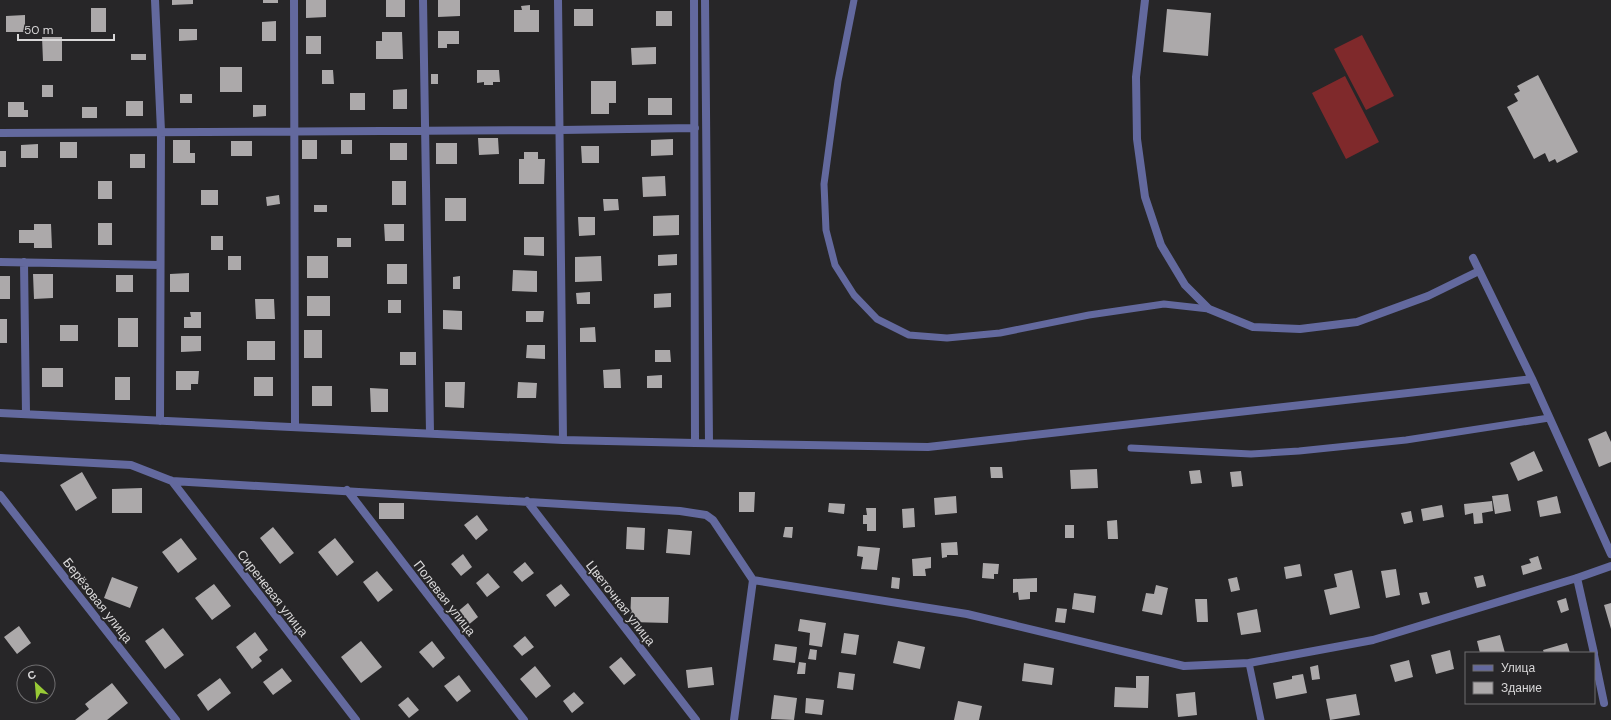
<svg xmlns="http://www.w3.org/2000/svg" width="1611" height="720" font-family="'DM Sans',sans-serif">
<rect width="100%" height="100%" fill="#272628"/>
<!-- pitch -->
<path fill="#7f292b" d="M1362,35L1394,96L1366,110L1334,49Z
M1345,76L1379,142L1346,159L1312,93Z"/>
<!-- building -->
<path fill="#aca9aa" d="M172,0H193V4L172,5Z
M263,0H278V3H263Z
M306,0H326V17L306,18Z
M386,0H405V17H386Z
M438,0H460V16L438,17Z
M530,5V10H539V32H514V10H522L521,6Z
M91,8H106V32H91Z
M574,9H593V26H574Z
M1167,9L1211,13L1208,56L1163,52Z
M656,11H672V26H656Z
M25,15V32H6V16Z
M276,21V41H262V22Z
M179,29H197V40L179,41Z
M438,31H459V44H447V48H438Z
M382,32H402L403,59H376V41H382Z
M306,36H321V54H306Z
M42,37H62V61H43Z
M656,47V64L632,65L631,48Z
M131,54H146V60H131Z
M220,67H242V92H220Z
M322,70H333L334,84H322Z
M477,70H499L500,82H493V85H484V82L477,83Z
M431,74H438V84H431Z
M1538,75L1578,152L1557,163L1555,159L1549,162L1545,153L1534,159L1507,107L1518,101L1514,94L1520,91L1517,86Z
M591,81H616V103H609V114H591Z
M42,85H53V97H42Z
M407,89V109H393V90Z
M350,93H365V110H350Z
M180,94H192V103H180Z
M648,98H672V115H648Z
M126,101H143V116H126Z
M8,102H24V110H28V117H8Z
M253,105H266V116L253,117Z
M82,107H97V118H82Z
M478,138H498L499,154L479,155Z
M673,139V155L651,156V140Z
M173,140H190V153H195V163H173Z
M302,140H317V159H302Z
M341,140H352V154H341Z
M231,141H252V156H231Z
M60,142H77V158H60Z
M390,143H407V160H390Z
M436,143H457V164H436Z
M38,144V158H21V145Z
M581,146H599V163H582Z
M0,151H6V167H0Z
M524,152H538V159H545L544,184H519V159H524Z
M130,154H145V168H130Z
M665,176L666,196L643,197L642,177Z
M98,181H112V199H98Z
M392,181H406V205H392Z
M201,190H218V205H201Z
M279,195L280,204L267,206L266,197Z
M445,198H466V221H445Z
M603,199H618L619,210L604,211Z
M314,205H327V212H314Z
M679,215V235L653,236V216Z
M578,217H595V235L579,236Z
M98,223H112V245H98Z
M34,224H51L52,248H34V243H19V230H34Z
M384,224H404V241H385Z
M211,236H223V250H211Z
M524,237H544V256L524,255Z
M337,238H351V247H337Z
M677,254V265L658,266V255Z
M228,256H241V270H228Z
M307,256H328V278H307Z
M601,256L602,281L575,282V257Z
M387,264H407V284H387Z
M513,270L537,271V292L512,291Z
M189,273V292H170V274Z
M33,274H53V298L34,299Z
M116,275H133V292H116Z
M0,276H10V299H0Z
M460,276V289H453V277Z
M590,292V304H577L576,293Z
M671,293V307L654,308V294Z
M307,296H330V316H307Z
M255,299H274L275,319H256Z
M388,300H401V313H388Z
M443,310L462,311V330L443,329Z
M526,311H544L543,322H526Z
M190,312H201V328H184V317H191Z
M118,318H138V347H118Z
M0,319H7V343H0Z
M60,325H78V341H60Z
M595,327L596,342H580V328Z
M304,330H322V358H304Z
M181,336H201V351L181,352Z
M247,341H275V360H247Z
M527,345H545V359L526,358Z
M655,350H670L671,362H655Z
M400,352H416V365H400Z
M42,368H63V387H42Z
M620,369L621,388H604L603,370Z
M176,371H199L198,384H191V390H176Z
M662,375V388H647V376Z
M115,377H130V400H115Z
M254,377H273V396H254Z
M445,382H465L464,408L445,407Z
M518,382L537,383L536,398H517Z
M312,386H332V406H312Z
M370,388L388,389V412H371Z
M1606,431L1611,442V462L1599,467L1588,439Z
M1534,451L1543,471L1518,481L1510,463Z
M990,467H1002L1003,478H991Z
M1097,469L1098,488L1071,489L1070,470Z
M1200,470L1202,483L1191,484L1189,471Z
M1241,471L1243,486L1232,487L1230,472Z
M82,472L97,498L76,511L60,485Z
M142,488V513H112V489Z
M739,492H755L754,512H739Z
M1508,494L1511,511L1495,514L1492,496Z
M956,496L957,513L935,515L934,498Z
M1557,496L1561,513L1540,517L1537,501Z
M1492,501L1493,511L1482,513L1483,523L1474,524L1473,513L1465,515L1464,504Z
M379,503H404V519H379Z
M829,503L845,504L844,514L828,512Z
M1442,505L1444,517L1423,521L1421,509Z
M866,508H876V531H867V524H863V515H867Z
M914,508L915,527L903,528L902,509Z
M1411,511L1413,522L1404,524L1401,513Z
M477,515L488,530L476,540L464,525Z
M1117,520L1118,539H1108L1107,521Z
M1065,525H1074V538H1065Z
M273,527L294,553L280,564L260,538Z
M627,527L645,528L644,550L626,549Z
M785,527H793L792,538L783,537Z
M668,529L692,531L690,555L666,553Z
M181,538L197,559L178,573L162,552Z
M335,538L354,562L337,576L318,552Z
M957,542L958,555H947V557L942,558L941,543Z
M858,546L880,548L877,570L861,569L863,557L857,556Z
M463,554L472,567L461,576L451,564Z
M1538,556L1542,569L1523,575L1521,566L1531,563L1529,559Z
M931,557V568L925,569L926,576H913L912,559Z
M525,562L534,573L522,582L513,572Z
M983,563L999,564L998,574H994V579L982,578Z
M1300,564L1302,576L1286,579L1284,567Z
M1396,569L1400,595L1386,598L1381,571Z
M1352,570L1360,608L1330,615L1324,590L1337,587L1334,574Z
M377,571L393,590L378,602L363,582Z
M488,573L500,587L487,597L476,583Z
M1483,575L1486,586L1477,588L1474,577Z
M112,577L138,587L130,608L104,598Z
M892,577L900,578L899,589L891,588Z
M1237,577L1240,590L1231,592L1228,579Z
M1037,578V592H1030V599L1019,600L1018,592L1013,593V579Z
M214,584L231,606L212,620L195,598Z
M561,584L570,595L555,607L546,595Z
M1156,585L1168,588L1162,615L1142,611L1146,593L1154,594Z
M1427,592L1430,603L1422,605L1419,593Z
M1074,593L1096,596L1094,613L1072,609Z
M631,597H669L668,623L630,622Z
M1566,598L1569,610L1561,613L1557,601Z
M1195,599H1207L1208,622H1197Z
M468,603L478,617L467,626L456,613Z
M1611,603V629L1604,605Z
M1057,608L1067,609L1065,623L1055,622Z
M1257,609L1261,632L1241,635L1237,613Z
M800,619L826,623L822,647L809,645L810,633L798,631Z
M19,626L31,643L17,654L4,637Z
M163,628L184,655L165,669L145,641Z
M255,632L268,650L259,657L262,661L252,669L236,647Z
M844,633L859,635L856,655L841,653Z
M1500,635L1505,653H1480L1477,641Z
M525,636L534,647L522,656L513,646Z
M361,641L382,667L361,683L341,657Z
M432,641L445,658L433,668L419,652Z
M898,641L925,647L920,669L893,663Z
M1567,643L1570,653H1544L1543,650Z
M775,644L797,647L795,663L773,660Z
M810,649L817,650L816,660L808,659Z
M1450,650L1454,669L1436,674L1431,655Z
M621,657L636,675L624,685L609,667Z
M1409,660L1413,677L1395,682L1390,665Z
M799,662L806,663L805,674H797Z
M1024,663L1054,668L1052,685L1022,681Z
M1318,665L1320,679L1312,680L1310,667Z
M535,666L551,686L536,698L520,679Z
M712,667L714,685L688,688L686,670Z
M282,668L292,681L273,695L263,682Z
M839,672L855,674L853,690L837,688Z
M1303,674L1307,693L1276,699L1273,683L1292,679V676Z
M459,675L471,691L457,702L444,686Z
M1136,676H1149L1148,708L1114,707L1115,687L1136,688Z
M220,678L231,693L208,711L197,695Z
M112,683L128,703L107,720H75L89,709L85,704Z
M574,692L584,703L572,713L563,701Z
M1195,692L1197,715L1178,717L1176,694Z
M1356,694L1360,715L1330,720L1326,699Z
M774,695L797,698L794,720L771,719Z
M408,697L419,710L409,718L398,705Z
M806,698L824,700L822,715L805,713Z
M958,701L982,706L979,720H954Z"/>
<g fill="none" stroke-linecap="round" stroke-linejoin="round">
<!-- service -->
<path stroke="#63699e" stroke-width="7" d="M854,0L838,81L824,184L826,230L835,265L854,295L877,319L909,335L947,338L1000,333L1089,315L1164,304L1209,309
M1131,448L1251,454L1299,451L1406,440L1549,418
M1249,663L1261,720"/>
<!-- minor -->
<path stroke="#63699e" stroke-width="8" d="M155,0L161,131L160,421
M294,0L295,427
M423,0L430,433
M558,0L563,440
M694,0L695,443
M705,0L709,443
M1145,0L1136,77L1137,139L1145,197L1161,245L1185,285L1209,309L1253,327L1300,329L1357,322L1428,296L1479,271
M0,133L561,130L695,128
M1473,258L1532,379L1611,554
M0,262L160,265
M24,262L26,414
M0,413L563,440L695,443L928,447L1532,379
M0,458L131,465L172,481L680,511L706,515L713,520L753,580L734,720
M172,481L356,720
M347,490L524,720
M0,495L176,720
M527,501L696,720
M1577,578L1594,653
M753,580L967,614L1184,666L1249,663L1373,640L1577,578L1611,566
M1594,655L1604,703"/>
</g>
<g text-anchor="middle" stroke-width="4" stroke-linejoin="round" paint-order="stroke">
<!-- street labels -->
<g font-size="13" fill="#d9d8d9" stroke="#272628">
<text transform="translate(273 593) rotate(52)" y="5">Сиреневая улица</text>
<text transform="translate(445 598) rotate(52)" y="5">Полевая улица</text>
<text transform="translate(98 600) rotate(52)" y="5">Берёзовая улица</text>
<text transform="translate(621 603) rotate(52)" y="5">Цветочная улица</text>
</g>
</g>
<!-- legend -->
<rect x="1465" y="652" width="130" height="52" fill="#272628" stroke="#6e6d6f"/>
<rect x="1473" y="665" width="20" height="6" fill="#63699e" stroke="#6e6d6f"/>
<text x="1501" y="672" font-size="12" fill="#d9d8d9">Улица</text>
<rect x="1473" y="682" width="20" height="12" fill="#aca9aa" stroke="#6e6d6f"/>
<text x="1501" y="692" font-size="12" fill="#d9d8d9">Здание</text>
<!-- north arrow -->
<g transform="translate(36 684) rotate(334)"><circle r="19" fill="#272628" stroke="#6e6d6f"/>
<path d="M0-3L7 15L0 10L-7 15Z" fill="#99cb36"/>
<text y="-6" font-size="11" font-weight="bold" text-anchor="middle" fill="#d9d8d9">С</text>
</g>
<!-- scale -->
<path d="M18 34v6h96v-6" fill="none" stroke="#d9d8d9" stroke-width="2"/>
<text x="24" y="34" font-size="12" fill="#d9d8d9" stroke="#272628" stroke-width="3" paint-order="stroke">50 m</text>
</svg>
